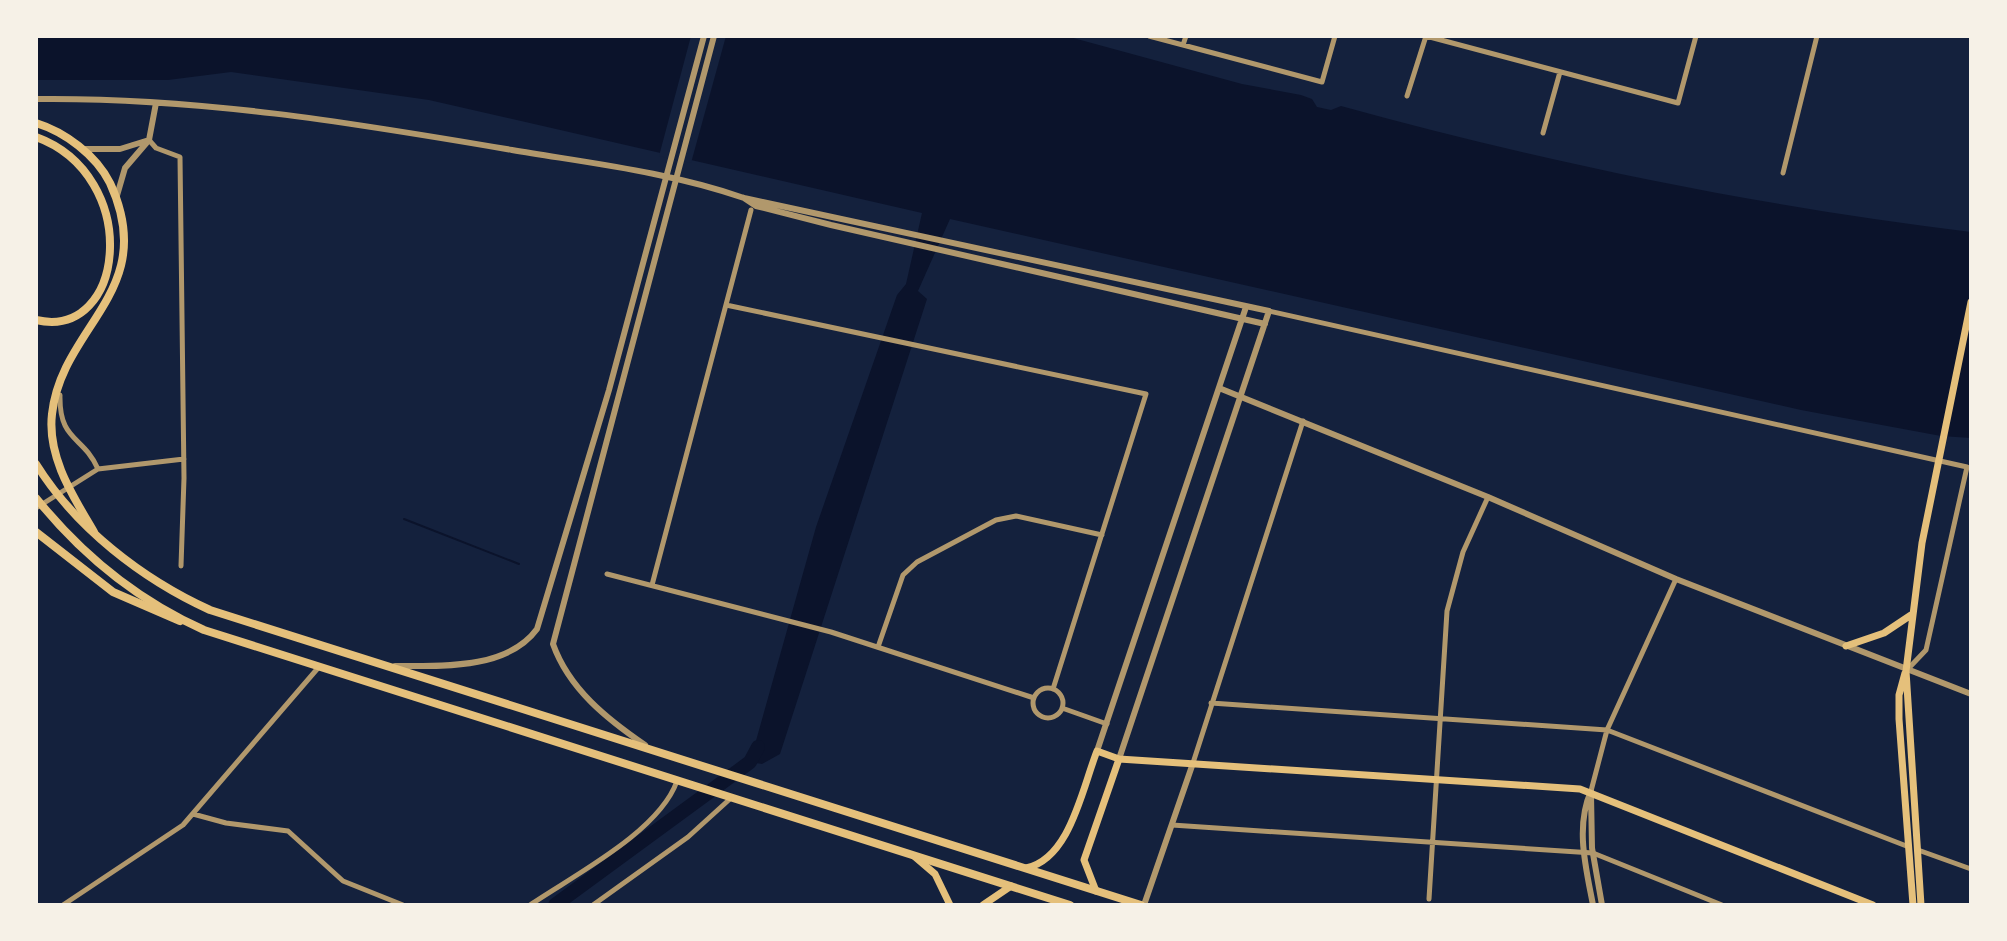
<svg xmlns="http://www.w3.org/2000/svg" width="2007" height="941" font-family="'Roboto Condensed',sans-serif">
<rect width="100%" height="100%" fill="#14213d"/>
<!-- water -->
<path fill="#0b132b" d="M36,36H1066L1242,84L1301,95L1312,99L1317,107L1331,110L1341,106C1548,163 1758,206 1971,232V438L1941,436L1801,410L950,219L918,291L927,299L780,754L762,764L750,762L816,527L897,295L906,284L922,213L429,100L231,72L168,80H36Z"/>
<!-- pier -->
<path fill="#14213d" d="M691,36H726L691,163L659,156Z"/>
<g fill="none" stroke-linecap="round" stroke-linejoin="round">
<!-- stream -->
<path stroke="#0b132b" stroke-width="2" d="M404,519L519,564"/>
<!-- river -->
<path stroke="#0b132b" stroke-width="14" d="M555,905L750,762L758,747"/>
<!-- minor -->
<path stroke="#b1986c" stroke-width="5" d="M1149,36L1322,82L1335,36
M1426,36L1678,103L1696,36
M1183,45L1186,36
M1407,96L1426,36
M1543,133L1560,72
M149,140L156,148L180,157L184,478L181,566
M1783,173L1817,36
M726,305L1146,394L1053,689
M1269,311L1967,467L1926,650L1906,671
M60,395C59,442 83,435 98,469
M36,508L98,469L184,459
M607,574L831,632L1034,698
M652,585L751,210
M878,647L903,575L917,562L996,520L1016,516L1102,535
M1033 703a15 15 0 1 1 30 0a15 15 0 1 1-30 0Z
M1211,703L1607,730L1909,847
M1062,708L1107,724
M1193,763L1303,421
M1591,791L1607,730L1676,579
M193,814L226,823L288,831L343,881L403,905
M1172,825L1593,853L1722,905
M1918,850L1971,869
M1429,899L1447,611L1463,552L1488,497
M63,905L183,825L318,668
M530,905C574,875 659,832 677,781
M593,905L688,837L731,798"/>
<!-- tertiary -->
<path stroke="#b1986c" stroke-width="6" d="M36,99C197,97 354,123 512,150C589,163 670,172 744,198L1269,311L1119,759
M82,149H120L149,140
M744,198L756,206L831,225L1265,324
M116,199L125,168L149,140L156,103
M1219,388L1488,497L1676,579L1971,694
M395,666C440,666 507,670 537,629L609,390L704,36
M645,745C607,719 569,689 553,644L714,36
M1097,751L1246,307
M1591,791C1575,827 1586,868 1593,905
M1591,795L1592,848L1602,905
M1144,905L1193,763"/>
<!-- secondary -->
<path stroke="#e5c07b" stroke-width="7" d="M1846,646L1884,633L1911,615
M1905,673L1899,695V719L1913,905
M914,856L935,874L950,905
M1026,868C1070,859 1082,789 1097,751L1119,759L1580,789L1873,905
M1096,891L1084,860L1119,759
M983,905L1011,886
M1921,905L1906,671L1922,543L1971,302"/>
<!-- primary -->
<path stroke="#e5c07b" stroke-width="8" d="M36,123C65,132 96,155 110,183C160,291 62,325 52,414C47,457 73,496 94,532
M36,137C143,176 126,341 36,320
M36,532L113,592L180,621"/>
<!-- trunk -->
<path stroke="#e5c07b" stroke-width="8" d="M36,464C76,528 142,579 210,610L1141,905
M36,498C82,555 137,600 204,630L1070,905"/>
</g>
<!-- border -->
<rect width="2007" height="941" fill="none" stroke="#f6f1e7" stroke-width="76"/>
</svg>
